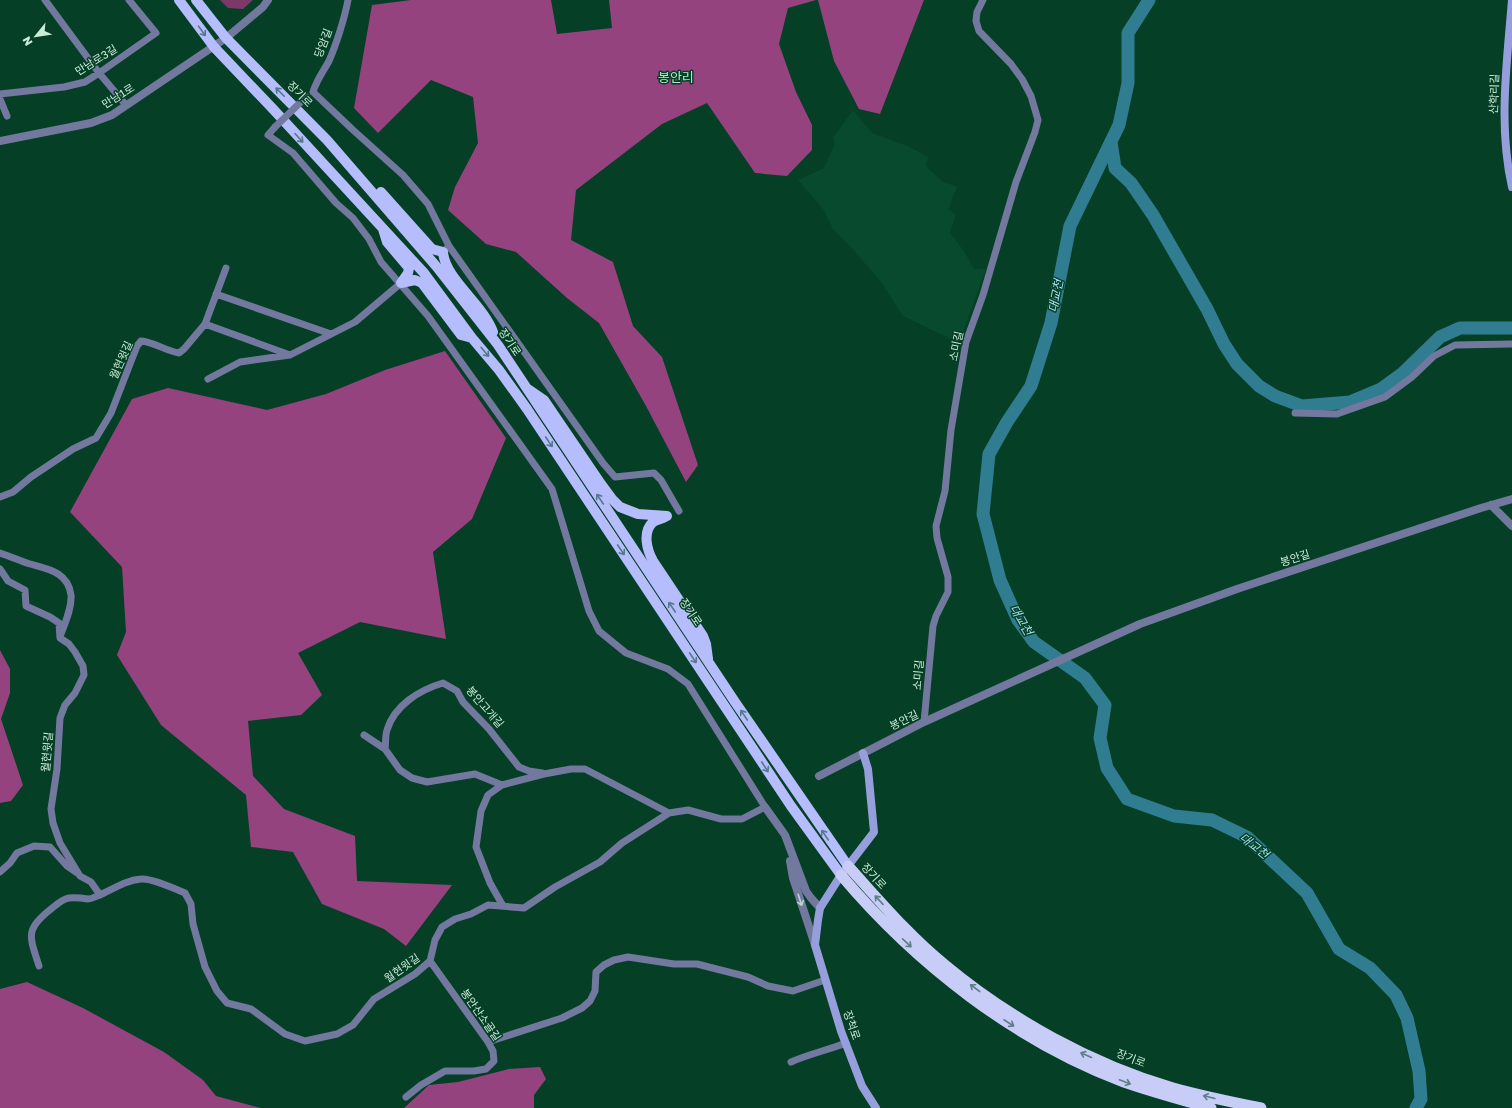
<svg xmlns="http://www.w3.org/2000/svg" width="1512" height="1108" font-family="'Golos Text','Noto Sans KR',sans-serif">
<rect width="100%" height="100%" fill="#053f26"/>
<!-- built -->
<path fill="#084a2e" d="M853,110L872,133L910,147L928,157L926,166L942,181L957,187L948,210L956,214L950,233L964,251L974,269H986L959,343L903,316L882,283L856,253L833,229L823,209L798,180L824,168L835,144L833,138Z"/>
<!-- green -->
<path fill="#7d386a" d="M220,0H253L243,9L228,8Z"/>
<!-- forest -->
<path fill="#95437f" d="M411,0H551L557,34L612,28L609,0H816L788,8L779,44L796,92L812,125V150L787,176L755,173L707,103L662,124L576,190L571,240L613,262L633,326L662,357L698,465L686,482L646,406L599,323L567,298L516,252L486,244L448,210L455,187L478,143L473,97L431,80L378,133L354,108L372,5Z
M818,0H924L880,114L859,109L834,61Z
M445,351L506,438L472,519L433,552L446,639L360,622L298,653L322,695L301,715L248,721L253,776L284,809L355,836L357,881L452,885L406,946L384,929L322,904L293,852L251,847L246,795L161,725L117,655L126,632L122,567L70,512L132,399L168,388L267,410L326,394L385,370Z
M0,650L10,669V693L1,719L23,785L11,801L0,803Z
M27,982L83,1008L164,1052L203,1080L216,1096L261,1108H0V989Z
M540,1067L546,1079L534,1095V1108H404L429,1085L458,1082L509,1069Z"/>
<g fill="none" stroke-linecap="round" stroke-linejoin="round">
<!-- river -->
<path stroke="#307d92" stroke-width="13" d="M1149,0L1128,33V83L1119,125L1070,226L1051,323L1031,386L1007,422L989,454L983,514L1000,580L1018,620L1034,642L1085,678L1105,705L1100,738L1107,768L1127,799L1174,816L1212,820L1247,837L1307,893L1339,949L1370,968L1396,995L1407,1018L1419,1071L1421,1099L1416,1108
M1111,142L1115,168L1131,183L1153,215L1207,309L1224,344L1237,364L1259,386L1275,396L1302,406L1350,402L1381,389L1403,373L1440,337L1460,328H1512"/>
<!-- minor -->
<path stroke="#73789f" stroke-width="7" d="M45,0L99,73L126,105
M313,92L353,130L403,175L428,204L449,246L446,249
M313,92C317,79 323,72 329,61C336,45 345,17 348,0
M0,94L64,87L85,82L99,73L156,33L129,0
M0,99L7,116
M449,246L603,463L615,477L654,473L661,480L679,511
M216,294L331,334
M205,324L226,268
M208,379L240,362L290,355L355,322L401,283
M1295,413L1337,414L1385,397L1412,377L1434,356L1455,345L1512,344
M0,497L13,492L31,477L73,449L96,438L111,413L137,346L141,341C154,342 166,351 179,353L184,349L205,324L290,355
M0,553C10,556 20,561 30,564C48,569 68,572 71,595C72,608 65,623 61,634
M0,569L8,581L25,590L26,606L50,617L59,623L60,638L69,644L75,652L83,666L84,675L75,693L65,705L60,718L57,769L51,809L53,823L60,843L80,876L91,882L100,895C113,889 126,880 141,879C150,878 176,889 185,893L191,904L193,924L205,967L217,991L227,1003L251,1009L285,1034L305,1041L337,1034L353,1025L374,999L415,974L430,961L435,940L442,927L455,919L471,914L488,905L524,908L555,887L600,862L622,843L669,813L688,810L721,819H742L765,807L688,684L668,669L626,653L599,631L589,611L552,489L428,316L381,262L369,239L353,218L336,203L293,153L268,135L275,127
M924,722L933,626L936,616L948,592V577L937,538L936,526L945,491L951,430L966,342L983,295L1016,182L1035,132L1038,120L1031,96L1022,79L1011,64L979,31L976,21L977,12L983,0
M364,735L385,749L400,770L412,778L427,782L475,774L502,785L544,774L571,769H585L669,813
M385,749C386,743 385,736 387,730C394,706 419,690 443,683L457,691L463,702L489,729L519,767L529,771L542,773
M502,785L488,795L481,811L476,847L490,883L503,906
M0,872L10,863L17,853L34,846L50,847L67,866L77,873
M39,966C30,937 24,930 51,909C56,905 62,899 69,898C76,897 82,898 88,899C92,899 96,896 100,895
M488,1042L562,1018L582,1008L590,1001L595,991L596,972L604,965L614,960L628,957L674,964H697L748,977L768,986L793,991L825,980
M791,1062C809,1054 828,1050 846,1043
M406,1097L421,1085L445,1071H474L486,1069L494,1061L493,1051L488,1042L430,961"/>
<!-- tertiary -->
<path stroke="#73789f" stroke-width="8" d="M0,141L91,123L112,115L226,38L263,7L268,0
M1491,505L1512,526
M819,776L924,722L1140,624L1237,589L1481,508L1512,499
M765,807L785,835L806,891L811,898L820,908
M790,861L793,878L815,945"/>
<!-- secondary -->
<path stroke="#979edc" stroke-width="8" d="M1512,0C1507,63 1498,125 1512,187
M863,753L868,769L874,832L841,875L820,908L818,920L815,945L841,1031L862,1086L876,1108"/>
<!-- primary -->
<path stroke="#b5bdfd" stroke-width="10" d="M179,0L214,47L273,109L424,273L472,338L499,370L527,409L791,806L841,875
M196,0L226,38L327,140L436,266L498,345L735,702L848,866
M381,192L432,249L443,252C445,279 483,304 493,332
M383,229L387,242L409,268L408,273L401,283
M401,283L415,280L422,283L461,335L472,338
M528,389L544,400L601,484L612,499L620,507L638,514L667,516
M665,517C661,519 656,520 653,522C642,532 647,550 653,561L703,636L706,644L708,659"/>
<!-- trunk -->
<path stroke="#c8cdf7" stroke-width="11" d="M848,866C879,900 909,936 945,965C1010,1019 1091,1064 1173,1088C1202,1096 1231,1102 1261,1108
M841,875C916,964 1015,1041 1124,1082C1153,1092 1182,1100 1211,1108"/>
<!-- minor-bridge -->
<path stroke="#73789f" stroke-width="7" d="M275,127L306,97"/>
</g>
<!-- one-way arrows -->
<defs><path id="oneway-shaft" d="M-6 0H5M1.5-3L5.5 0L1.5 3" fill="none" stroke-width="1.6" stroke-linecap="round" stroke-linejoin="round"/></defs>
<g stroke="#547887">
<use href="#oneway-shaft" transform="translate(202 31) rotate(54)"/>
<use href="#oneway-shaft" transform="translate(280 92) rotate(-135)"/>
<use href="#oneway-shaft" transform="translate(299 138) rotate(48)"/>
<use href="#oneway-shaft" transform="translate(485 352) rotate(50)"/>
<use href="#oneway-shaft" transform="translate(549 442) rotate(56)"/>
<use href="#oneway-shaft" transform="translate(600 499) rotate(-124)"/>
<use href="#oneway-shaft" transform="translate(621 550) rotate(56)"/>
<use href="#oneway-shaft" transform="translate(672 607) rotate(-124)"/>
<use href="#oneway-shaft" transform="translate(693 658) rotate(56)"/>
<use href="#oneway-shaft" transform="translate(744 715) rotate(-124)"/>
<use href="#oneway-shaft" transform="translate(765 767) rotate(57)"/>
<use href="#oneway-shaft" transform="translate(825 835) rotate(-124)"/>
</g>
<use stroke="#b9d5cc" href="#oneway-shaft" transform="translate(800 900) rotate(72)"/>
<g stroke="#5d7f84">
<use href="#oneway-shaft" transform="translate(879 900) rotate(-133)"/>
<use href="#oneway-shaft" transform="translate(907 943) rotate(43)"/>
<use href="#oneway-shaft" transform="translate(975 988) rotate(-143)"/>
<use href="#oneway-shaft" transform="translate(1009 1023) rotate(33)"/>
<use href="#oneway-shaft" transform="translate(1086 1055) rotate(-156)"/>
<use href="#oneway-shaft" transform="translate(1125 1082) rotate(21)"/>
<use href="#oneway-shaft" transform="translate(1209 1097) rotate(-166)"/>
</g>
<g text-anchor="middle" stroke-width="3" stroke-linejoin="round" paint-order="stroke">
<!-- street labels -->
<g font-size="11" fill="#caecd7" stroke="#053f26">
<text transform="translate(323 43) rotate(-69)" y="4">당암길</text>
<text transform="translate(96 60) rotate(-32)" y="4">만남로3길</text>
<text transform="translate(300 94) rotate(45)" y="4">장기로</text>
<text transform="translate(1494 94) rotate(-88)" y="4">산학리길</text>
<text transform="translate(118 96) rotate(-32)" y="4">만남1로</text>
<text transform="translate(510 342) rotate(56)" y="4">장기로</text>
<text transform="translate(956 346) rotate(-78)" y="4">소미길</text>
<text transform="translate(121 360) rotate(-66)" y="4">월현윗길</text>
<text transform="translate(1295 558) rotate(-18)" y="4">봉안길</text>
<text transform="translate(691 612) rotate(56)" y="4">장기로</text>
<text transform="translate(918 675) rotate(-85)" y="4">소미길</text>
<text transform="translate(485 707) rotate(49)" y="4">봉안고개길</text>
<text transform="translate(904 720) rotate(-26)" y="4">봉안길</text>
<text transform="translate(47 752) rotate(-85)" y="4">월현윗길</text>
<text transform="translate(874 876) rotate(47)" y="4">장기로</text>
<text transform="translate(402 968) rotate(-35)" y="4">월현윗길</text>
<text transform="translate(481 1015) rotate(55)" y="4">봉안산소골길</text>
<text transform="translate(852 1025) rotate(71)" y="4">장척로</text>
<text transform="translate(1131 1058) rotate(21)" y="4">장기로</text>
</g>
<!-- water labels -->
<g font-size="12" font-style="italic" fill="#a5e0f3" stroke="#053f26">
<text transform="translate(1056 296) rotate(-79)" y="4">대교천</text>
<text transform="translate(1021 620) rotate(60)" y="4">대교천</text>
<text transform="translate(1254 846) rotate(38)" y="4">대교천</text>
</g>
<!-- quarter labels -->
<g font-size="13" fill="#a8eec6" stroke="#053f26">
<text x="676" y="82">봉안리</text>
</g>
</g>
<!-- north arrow -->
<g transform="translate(36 36) rotate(240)" stroke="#053f26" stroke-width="3" paint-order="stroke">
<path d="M0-3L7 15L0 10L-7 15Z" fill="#caecd7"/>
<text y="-6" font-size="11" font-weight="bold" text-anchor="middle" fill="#caecd7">N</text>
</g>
</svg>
